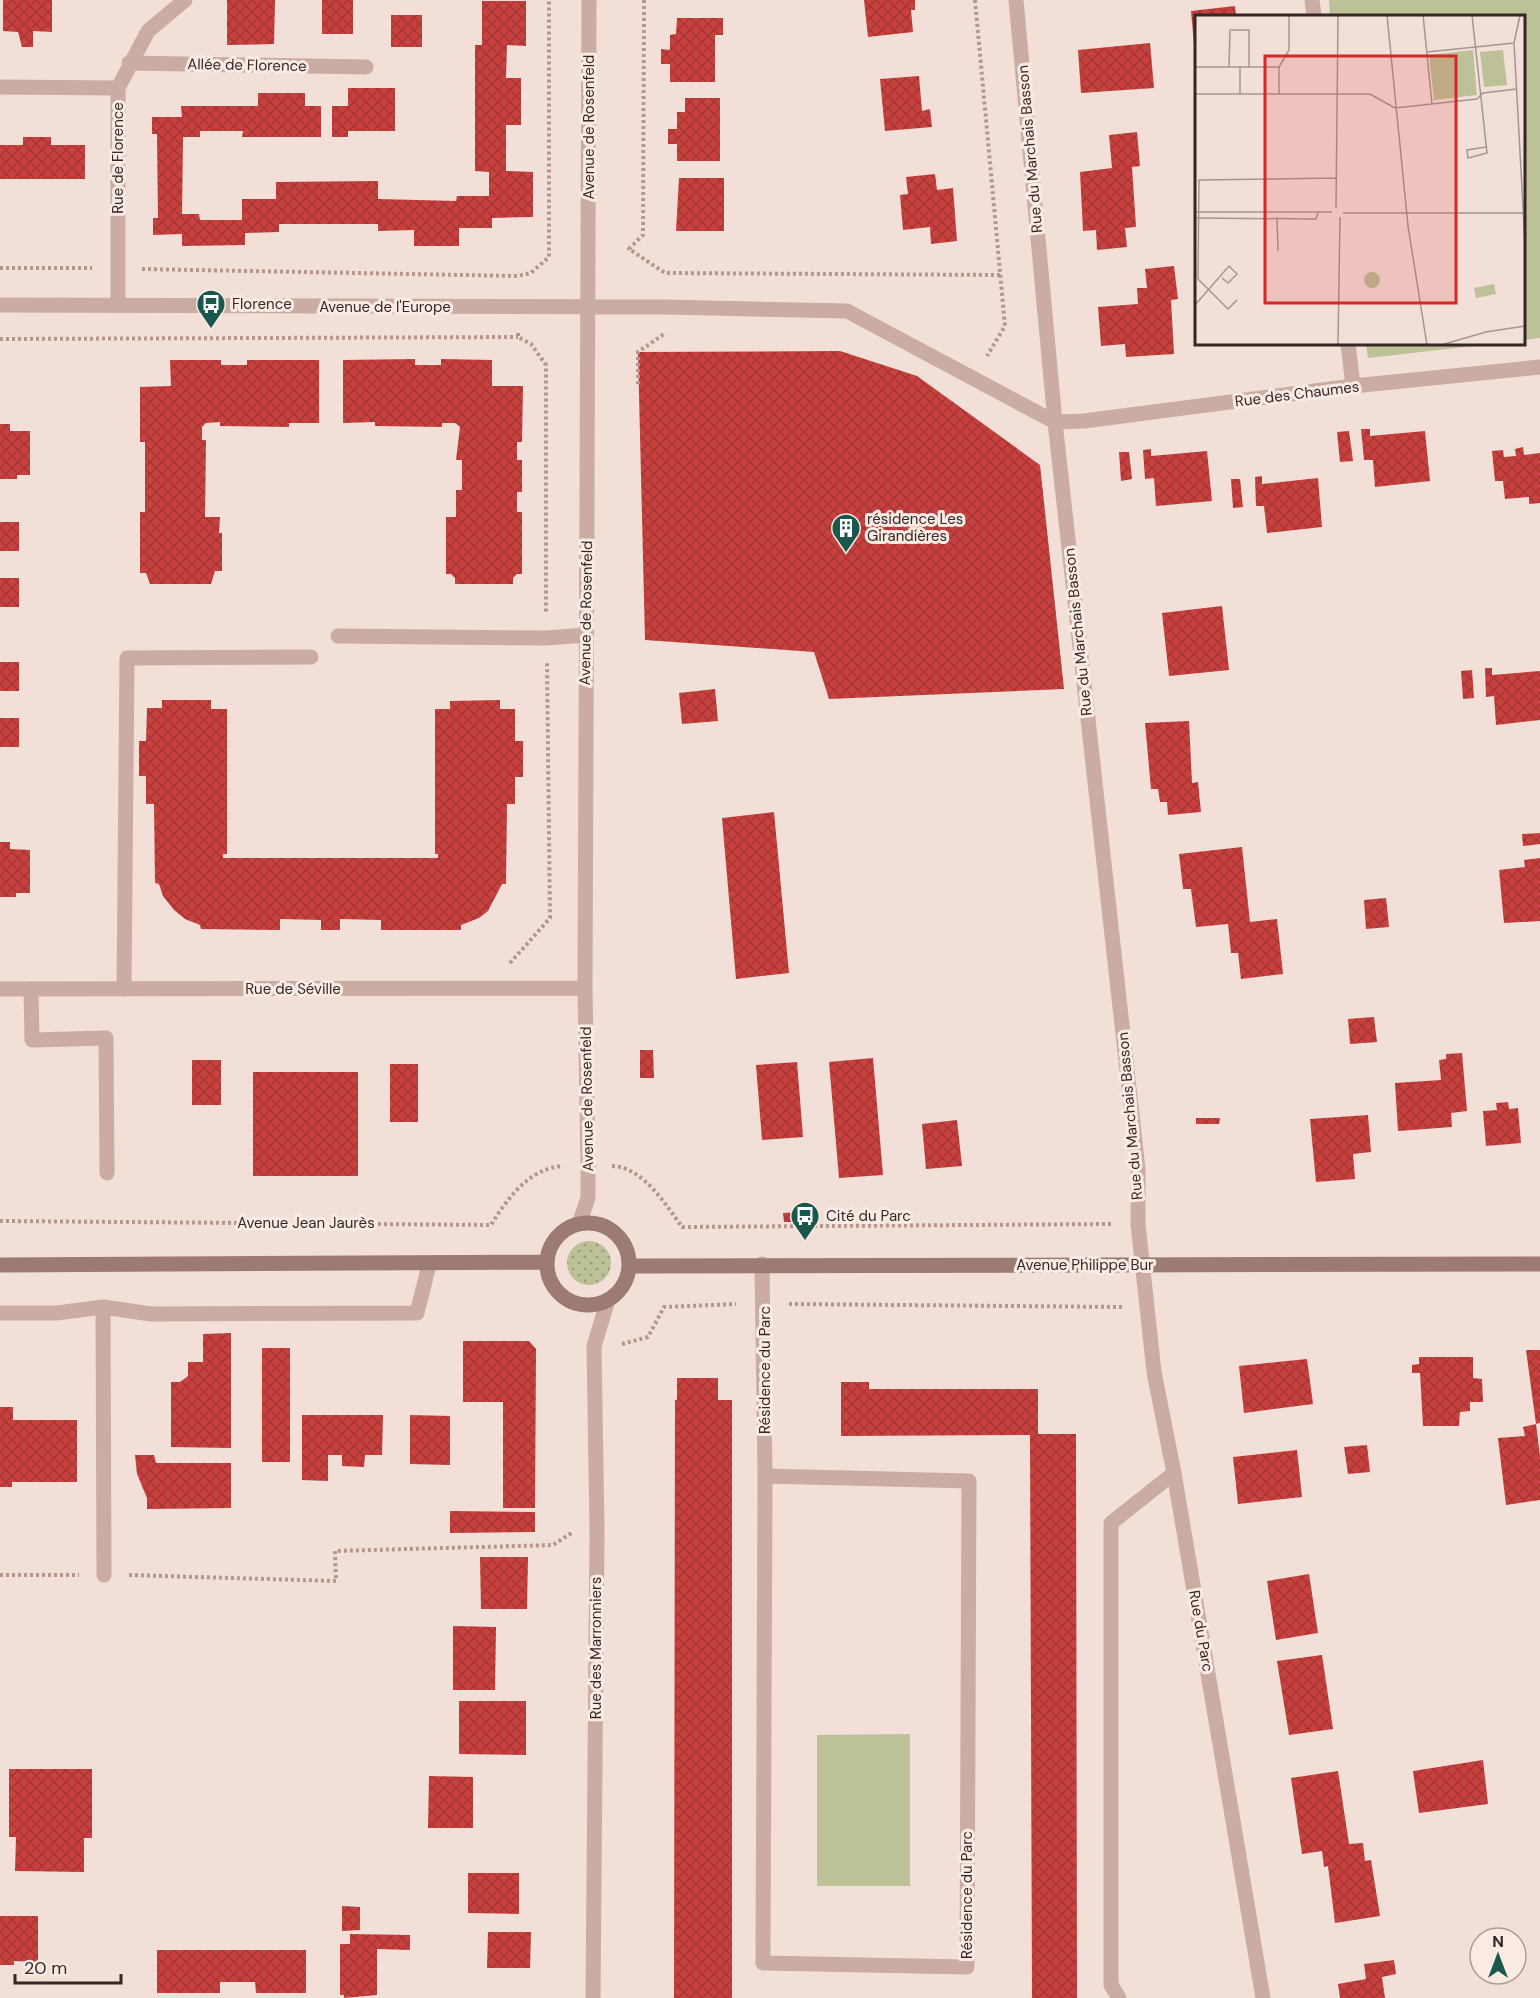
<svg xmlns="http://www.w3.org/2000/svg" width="1540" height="1998" font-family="'DM Sans',sans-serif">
<defs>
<pattern id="grass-dots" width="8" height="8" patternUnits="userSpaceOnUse" patternTransform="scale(1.5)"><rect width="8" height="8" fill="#bcc197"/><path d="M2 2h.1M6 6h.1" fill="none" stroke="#9a9d7b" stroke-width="1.8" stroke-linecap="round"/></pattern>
<pattern id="building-cross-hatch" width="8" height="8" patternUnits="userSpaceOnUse" patternTransform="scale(1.5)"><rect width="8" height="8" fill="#c9413e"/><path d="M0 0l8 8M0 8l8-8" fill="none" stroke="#a43634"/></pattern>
</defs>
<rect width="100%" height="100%" fill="#f2dfd7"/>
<!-- grass -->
<path fill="url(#grass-dots)" d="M567 1263a22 22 0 1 1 44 0a22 22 0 1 1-44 0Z"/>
<!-- park -->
<path fill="#bcc197" d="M1329,0H1540V338L1524,340V16H1330Z
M1366,344H1491L1368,358Z
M910,1734V1886H817V1735Z"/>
<!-- building -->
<path fill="url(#building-cross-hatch)" d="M3,0H52V32L33,31V47H22L18,32L3,31Z
M227,0H275L274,44L227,45Z
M322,0H353V34H322Z
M864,0H915V10H911L913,32L868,37Z
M482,1H526V46L507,45L506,78H521V125H506V171L533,172V217L492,218V228H459V246H414V230L378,231V224H279V232L245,233V245L182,246V234L153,235V218H158L157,134H152V117H182L181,106H258V93H305V106H321V137H242L243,131H200V137H183L182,214H199L200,220H242V199H276V182L378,181V199L456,201L457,196H489V172L475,171V45H482Z
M1235,6L1236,16H1196L1195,56L1191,11Z
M391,15H422V47H391Z
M677,18H723V35H715V82H670V64H661V49L670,50V35L676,34Z
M1150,43L1154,88L1081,93L1078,50Z
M919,76L922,111L930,109L932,127L885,131L880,79Z
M348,88H395V131H348V137H332V106H348Z
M685,98H720V161H677V144H668V129H677V112H685Z
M1137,132L1140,166L1132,167L1136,227L1125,228L1127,247L1097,250L1096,230L1083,231L1080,172L1112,168L1109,135Z
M23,137H51V145H85V179H0V145H23Z
M935,174L937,190L953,188L957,241L931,244L930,227L903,230L900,195L908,194L906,177Z
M679,178H724V231H676Z
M1174,266L1178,299L1171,300L1174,354L1126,357L1125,344L1101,346L1098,307L1138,304L1137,288H1147L1145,269Z
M840,351L917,376L1040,465L1064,689L829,699L814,652L645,640L638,352Z
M415,359V365H441V359L492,360V386H523L522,442H517V460H522V492H517V512H522V574H517L513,578V584H455V578L451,574H446V517H456V490H462V460H456L460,427L455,423H442V427L375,426V422L343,423V360Z
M170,360H221V365H247V360H319V423H289V427L220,426V422L206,423L202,427V440H206L205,517H220L219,533H222V571H215L211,584H150L146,573H140V512H145V442H140V387L171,386Z
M0,424H10V431H30V475H17V479H0Z
M1361,429H1370V436L1425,431L1430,481L1375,487L1373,460H1364Z
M1349,431L1353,461L1340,462L1337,432Z
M1523,447L1524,455L1540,453V503L1529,504V497L1505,499L1503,481H1495L1492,451L1503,450L1504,457L1516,456L1515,449Z
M1151,449V456L1207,451L1212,501L1156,506L1154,478L1145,479L1143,450Z
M1119,452H1129L1132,479L1121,481Z
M1262,476V484L1318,478L1322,527L1267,533L1264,506H1256L1255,477Z
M1231,479H1240L1243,507L1233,508Z
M0,522H19V551H0Z
M0,578H19V607H0Z
M1222,606L1229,670L1169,676L1162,613Z
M0,662H19V691H0Z
M1485,668H1492V675L1540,671V720L1496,725L1494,696L1486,697Z
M1472,670L1474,698L1463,699L1461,671Z
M715,689L718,721L682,724L679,693Z
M162,700H211V709H227V854H223V858H438V854H435V709H450V701L500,700V709H515V741H523V777H515V804H507L506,884H502L488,911L479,918L461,925V930H381V920L340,919V930H321V920L280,919V930L201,929L200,925L185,919L174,910L163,896L159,884L155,883L154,804H146V776H139V741H146L147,708H162Z
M0,718H19V747H0Z
M1189,721L1192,783L1198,782L1201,812L1168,815L1167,802H1160L1158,789H1151L1145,723Z
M774,812L789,973L736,979L722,818Z
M1540,833V844L1523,846L1522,834Z
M0,842H10V849L30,850V893H16V897H0Z
M1242,847L1250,922L1277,919L1283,974L1241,979L1238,953H1231L1228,924L1196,927L1191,889H1183L1179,854Z
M1540,858V921L1504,923L1499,870L1525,867L1524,860Z
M1386,898L1389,927L1366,929L1364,900Z
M1374,1017L1377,1042L1350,1044L1348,1019Z
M640,1050H653L654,1078H640Z
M1462,1053L1467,1111L1451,1113L1452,1127L1398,1131L1395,1083L1441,1080L1439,1060L1446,1059V1054Z
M873,1058L883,1175L839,1178L829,1062Z
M192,1060H221V1105H192Z
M797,1062L803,1137L762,1140L756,1065Z
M390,1064H418V1122H390Z
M253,1072H358V1176H253Z
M1508,1102L1509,1109L1518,1108L1521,1143L1486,1146L1483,1111L1497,1110L1496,1103Z
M1368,1115L1371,1152L1353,1154L1355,1179L1316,1182L1310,1119Z
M1196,1118H1220L1219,1124H1196Z
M957,1120L962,1166L926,1169L922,1124Z
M800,1212V1222H784L783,1213Z
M231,1333V1448L171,1447V1382H180L188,1376V1362H203V1334Z
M463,1341H529L536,1349L535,1508H503V1402H463Z
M262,1348H290V1462H262Z
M1526,1350H1540V1423L1536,1424Z
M1419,1357H1473V1378L1482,1379L1483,1402H1470V1411L1460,1412L1459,1426H1423L1420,1373H1412V1365L1419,1364Z
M1307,1359L1313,1404L1244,1413L1239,1366Z
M677,1378H718V1400H732V1998H674L675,1400H677Z
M841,1382H869V1389H1038V1434H1076L1077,1998H1032L1030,1435L841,1436Z
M0,1407H13V1420H77V1482H12V1487H0Z
M302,1415H383L382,1455H365L364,1467L342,1466V1455H328V1481L302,1480Z
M410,1415L450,1416V1465L410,1464Z
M1536,1424L1540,1456V1500L1506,1505L1498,1438L1525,1436L1523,1427Z
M1367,1445L1370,1472L1348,1474L1344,1447Z
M1297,1450L1302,1497L1238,1504L1233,1457Z
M135,1455H154L156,1463H231V1508L147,1509V1498L137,1474Z
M450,1511L535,1512V1532L450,1533Z
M480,1557H528L527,1609H481Z
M1309,1574L1318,1633L1276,1640L1267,1581Z
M453,1626L496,1627L495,1690H453Z
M1322,1655L1333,1729L1289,1735L1277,1661Z
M459,1701H526V1755L459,1754Z
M1483,1760L1488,1804L1419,1813L1413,1771Z
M9,1769H92V1838H84V1872L15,1871L16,1837H9Z
M1338,1771L1349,1844L1363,1843L1365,1861L1371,1860L1380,1916L1335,1923L1328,1866L1324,1867L1322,1851L1302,1854L1291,1778Z
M429,1776L473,1777V1828H428Z
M468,1873H519V1914L468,1913Z
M342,1906L360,1907V1930L342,1931Z
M0,1916H38V1962L14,1961V1965H0Z
M488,1932H531L530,1968H487Z
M350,1934L410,1935V1950L377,1949V1995L344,1998V1995H340V1944H350Z
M157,1950H306V1993H256L255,1982H220V1993H157Z
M1394,1960L1396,1974L1382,1977L1385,1998H1340L1338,1984L1366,1979L1364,1964Z"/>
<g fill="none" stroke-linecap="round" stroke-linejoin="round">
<!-- path -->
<path stroke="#b5968e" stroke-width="4" stroke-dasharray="3 3" stroke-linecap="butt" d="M644,0L643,235L629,249L665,273L1000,275
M975,0L1005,326L987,356
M0,268H92
M142,269L517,276L531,273L549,257V0
M518,333V337L531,344L546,365V613
M0,339L518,337
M638,384V352L664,334
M510,963L550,918L547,662
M612,1166C643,1167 666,1205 682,1227L1113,1224
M0,1221L491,1225C507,1199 529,1168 563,1166
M789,1304L1123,1307
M622,1344L648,1337L664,1307L736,1304
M0,1575H79
M129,1575L336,1581L335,1551L553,1545L573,1532"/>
<!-- lane -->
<path stroke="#caaca3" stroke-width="15" d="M129,63L366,67
M338,636L546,638L586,635
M31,989L32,1040L106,1038L107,1173
M124,989L127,658L311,657
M762,1264L765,1476L763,1963L967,1967L969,1481L765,1476
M1119,1998L1111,1985V1523L1174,1473"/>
<!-- street -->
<path stroke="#caaca3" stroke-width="15" d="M1016,0L1055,422L1138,1169V1224L1154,1372L1174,1473L1263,1998
M1312,0L1314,16
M0,87L118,88
M0,305L665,307L847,311L1055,422L1084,421L1353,386L1540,367
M118,305V88L148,31L185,0
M1348,344L1353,386
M0,989L585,988
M579,1224L588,1198V1165L585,988L589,0
M103,1307L104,1575
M0,1313H57L103,1307L151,1314L417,1313L429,1265
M593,1998L597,1530L594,1346L608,1300"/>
<!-- secondary -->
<path stroke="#9d7b75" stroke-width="15" d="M547 1264a41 41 0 1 1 82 0a41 41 0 1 1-82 0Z
M0,1265L547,1262
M629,1266L1540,1264"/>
</g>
<!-- icons -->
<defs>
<g id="bus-pin" transform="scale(1.5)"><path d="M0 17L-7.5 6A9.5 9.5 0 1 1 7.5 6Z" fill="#1a574d" stroke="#f9ebe4"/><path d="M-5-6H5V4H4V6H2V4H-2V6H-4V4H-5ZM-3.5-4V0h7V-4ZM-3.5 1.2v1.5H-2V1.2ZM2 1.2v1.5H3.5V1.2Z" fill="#fff"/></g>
<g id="building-pin" transform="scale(1.5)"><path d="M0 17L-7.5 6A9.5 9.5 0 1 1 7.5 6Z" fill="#1a574d" stroke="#f9ebe4"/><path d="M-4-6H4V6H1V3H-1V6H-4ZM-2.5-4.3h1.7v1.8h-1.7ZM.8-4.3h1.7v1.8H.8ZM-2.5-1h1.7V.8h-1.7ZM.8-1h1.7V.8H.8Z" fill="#fff"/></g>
</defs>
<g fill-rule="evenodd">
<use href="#bus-pin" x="211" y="304"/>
<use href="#building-pin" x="846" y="528"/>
<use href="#bus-pin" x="805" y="1216"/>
</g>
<g text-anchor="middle" stroke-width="6" stroke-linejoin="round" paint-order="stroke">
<!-- street labels -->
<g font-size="15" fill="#342726" stroke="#f9ebe4">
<text transform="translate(247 65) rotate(1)" y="5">Allée de Florence</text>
<text transform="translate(589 127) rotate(-90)" y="5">Avenue de Rosenfeld</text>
<text transform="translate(1030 149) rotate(-95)" y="5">Rue du Marchais Basson</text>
<text transform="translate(118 158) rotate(-90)" y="5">Rue de Florence</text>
<text x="385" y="312">Avenue de l'Europe</text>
<text transform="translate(1297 394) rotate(-7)" y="5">Rue des Chaumes</text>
<text transform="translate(586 613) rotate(-89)" y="5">Avenue de Rosenfeld</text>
<text transform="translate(1078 632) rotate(-96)" y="5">Rue du Marchais Basson</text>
<text x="293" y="994">Rue de Séville</text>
<text transform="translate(587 1099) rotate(-91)" y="5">Avenue de Rosenfeld</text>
<text transform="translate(1130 1116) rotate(-95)" y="5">Rue du Marchais Basson</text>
<text x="306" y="1228">Avenue Jean Jaurès</text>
<text x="1085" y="1270">Avenue Philippe Bur</text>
<text transform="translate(765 1370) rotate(-90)" y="5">Résidence du Parc</text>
<text transform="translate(1201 1631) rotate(80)" y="5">Rue du Parc</text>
<text transform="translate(596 1648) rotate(-90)" y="5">Rue des Marronniers</text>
<text transform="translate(967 1895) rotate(-90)" y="5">Résidence du Parc</text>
</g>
<!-- poi labels -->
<g font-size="15" fill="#342726" stroke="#f9ebe4" text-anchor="start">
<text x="232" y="309">Florence</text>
<text x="867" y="524">résidence Les<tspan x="867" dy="17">Girandières</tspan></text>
<text x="826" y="1221">Cité du Parc</text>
</g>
</g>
<!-- overview -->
<g transform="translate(1195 15)">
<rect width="330" height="330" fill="#f2dfd7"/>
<path d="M278,35L282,80L239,85L234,40ZM308,35L312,70L289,72L285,37ZM169 265a8 8 0 1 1 16 0a8 8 0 1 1-16 0ZM299,269L301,279L281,283L279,273Z" fill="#bcc197"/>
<path fill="none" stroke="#a69590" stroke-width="1.5" d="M192,0L213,211L232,330M228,0L237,89M277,0L292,138L273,143L272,135L291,132M325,0L319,28L330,228M232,37L319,28M0,52H84M34,52L35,15H54V52M45,52V79M0,79H175L200,93L282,84L288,78L322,74M84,79V52L94,35V0M141,193L143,0M0,197H137M148,198H330M0,203L121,204L123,198M82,203L83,236M42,285L33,294L3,264L4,165L142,163M0,290L34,251L42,259L33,268L27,263M143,330L145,202M246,330L291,317L330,311"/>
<path fill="#d62828" fill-opacity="0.15" stroke="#d62828" stroke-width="3" d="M70,41H261V288H70Z"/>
<rect width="330" height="330" fill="none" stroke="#342726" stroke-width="3"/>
</g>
<!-- north arrow -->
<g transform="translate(1498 1956)"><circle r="28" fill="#f9ebe4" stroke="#aa9d98" stroke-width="1.5"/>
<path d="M0-4.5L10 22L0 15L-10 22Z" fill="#1a574d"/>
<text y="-9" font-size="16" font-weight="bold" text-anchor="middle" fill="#342726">N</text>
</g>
<!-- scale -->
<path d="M15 1974v9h106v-9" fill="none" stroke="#342726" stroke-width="3"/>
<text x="24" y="1974" font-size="18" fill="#342726" stroke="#f9ebe4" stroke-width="4.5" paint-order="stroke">20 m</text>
</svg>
